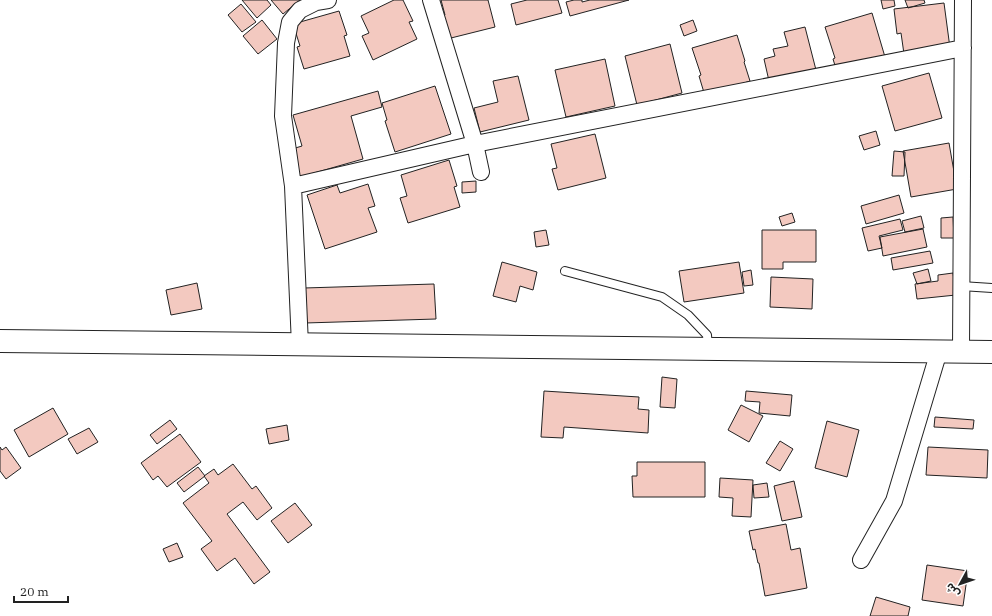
<svg xmlns="http://www.w3.org/2000/svg" width="992" height="616" font-family="'IBM Plex Serif','Noto Sans Arabic',serif">
<rect width="100%" height="100%" fill="#fff"/>
<!-- building -->
<path fill="#f3c9c0" stroke="#222" d="M242,0H267L271,5L257,18Z
M271,0H300L283,14Z
M394,0H403L413,21L409,22L417,39L373,60L362,36L369,33L361,16Z
M441,0H488L495,27L447,39L441,16L445,15Z
M527,0H558L562,13L516,25L511,4Z
M574,0H582V2L590,0H629L570,16L566,2Z
M881,0H894L895,6L883,9Z
M905,0H924L925,3L908,8Z
M944,3L950,48L904,54L901,33L897,34L894,9Z
M241,4L256,22L242,32L228,15Z
M339,11L347,35L344,36L350,56L304,69L297,47L300,46L293,24Z
M872,13L885,57L837,72L833,59L835,58L825,27Z
M262,20L277,39L258,54L243,36Z
M693,20L697,31L684,36L680,25Z
M805,27L816,70L769,81L764,59L775,56L773,49L788,46L784,32Z
M737,35L745,61L744,62L750,81L705,96L699,76L701,75L692,48Z
M670,44L682,93L637,105L625,56Z
M605,59L615,106L566,117L555,70Z
M929,73L942,118L895,131L882,86Z
M518,76L529,120L480,132L474,108L498,102L493,81Z
M435,86L451,134L395,152L385,121L387,120L382,103Z
M378,91L382,107L351,116L363,159L300,177L292,149L302,146L293,115Z
M876,131L880,145L864,150L859,136Z
M595,134L606,178L558,190L552,169L557,168L551,144Z
M949,143L957,189L911,197L903,151Z
M894,151L905,152L904,176H892Z
M449,160L457,186L454,187L460,207L408,223L400,198L407,196L401,175Z
M476,181V192L462,193V182Z
M368,184L375,206L368,208L377,232L325,249L307,195L337,185L340,193Z
M899,195L904,213L866,224L861,206Z
M792,213L795,222L782,226L779,217Z
M921,216L924,228L905,232L902,221Z
M953,217L954,238H941V218Z
M900,219L903,230L879,236L882,248L868,251L862,228Z
M923,229L927,247L883,256L880,237Z
M546,230L549,245L536,247L534,232Z
M762,230H816V262H783V269H762Z
M930,251L933,263L893,270L891,258Z
M502,262L537,272L533,290L520,286L516,302L493,296Z
M739,262L744,293L684,302L679,271Z
M928,269L931,281L917,284L913,273Z
M751,270L753,285L744,286L742,272Z
M953,273L956,295L917,299L915,284L938,281V275Z
M771,277L813,279L812,309L770,307Z
M197,283L202,309L171,315L166,290Z
M434,284L436,319L305,323L304,288Z
M662,377L677,379L675,408L660,407Z
M544,391L639,397L638,409L649,410L648,433L564,427L563,438L541,437Z
M746,391L792,395L790,416L759,413L760,402L745,401Z
M741,405L763,416L749,442L728,430Z
M53,408L68,434L29,457L14,430Z
M935,417L974,420L973,429L934,427Z
M170,420L177,429L157,444L150,435Z
M827,421L859,430L847,477L815,468Z
M287,425L289,440L269,444L266,429Z
M89,428L98,442L77,454L68,439Z
M180,434L201,462L167,487L158,476L153,480L141,463Z
M780,441L793,449L780,471L766,463Z
M0,447L2,450L6,447L21,468L6,479L0,471Z
M928,447L988,450L987,478L926,475Z
M637,462H705V497H633L632,476H637Z
M233,464L252,489L256,486L272,508L257,520L243,502L227,514L270,572L254,584L235,558L217,571L201,549L212,541L183,503L209,483L204,476L214,469L218,475Z
M198,467L205,476L184,492L177,483Z
M720,478L753,480L751,517L732,516L733,498L719,497Z
M794,481L802,517L782,521L774,486Z
M767,483L769,497L754,498L753,485Z
M295,503L312,525L288,543L271,521Z
M786,524L791,550L800,548L807,588L765,596L759,563H758L755,549L753,550L749,531Z
M177,543L183,557L169,562L163,549Z
M927,565L968,571L963,606L922,600Z
M876,597L910,607L908,616H870Z"/>
<g fill="none" stroke-linecap="round" stroke-linejoin="round">
<!-- lane casing -->
<g stroke="#222" stroke-width="10">
<path id="lane" d="M565,271L662,297L688,315L707,335L708,348
M961,286L992,288"/>
</g>
<!-- street casing -->
<g stroke="#222" stroke-width="18">
<path id="street" d="M431,0L475,144L481,172
M293,186L475,144L963,48
M300,345L293,186L283,116L286,43L290,22L300,10L316,2L328,0
M961,351L963,0
M861,560L894,501L939,351"/>
</g>
<!-- primary casing -->
<g stroke="#222" stroke-width="24">
<path id="primary" d="M0,341L992,352"/>
</g>
<!-- lane -->
<use href="#lane" stroke="#fff" stroke-width="8"/>
<!-- street -->
<use href="#street" stroke="#fff" stroke-width="16"/>
<!-- primary -->
<use href="#primary" stroke="#fff" stroke-width="22"/>
</g>
<!-- north arrow -->
<g transform="translate(960 584) rotate(230)" stroke="#ffffff" stroke-width="3" paint-order="stroke">
<path d="M0-3L7 15L0 10L-7 15Z" fill="#222222"/>
<text y="-6" font-size="11" font-weight="bold" text-anchor="middle" fill="#222222">ش</text>
</g>
<!-- scale -->
<path d="M14 596v6h54v-6" fill="none" stroke="#222222" stroke-width="2"/>
<text x="20" y="596" font-size="12" fill="#222222" stroke="#ffffff" stroke-width="3" paint-order="stroke">20 m</text>
</svg>
